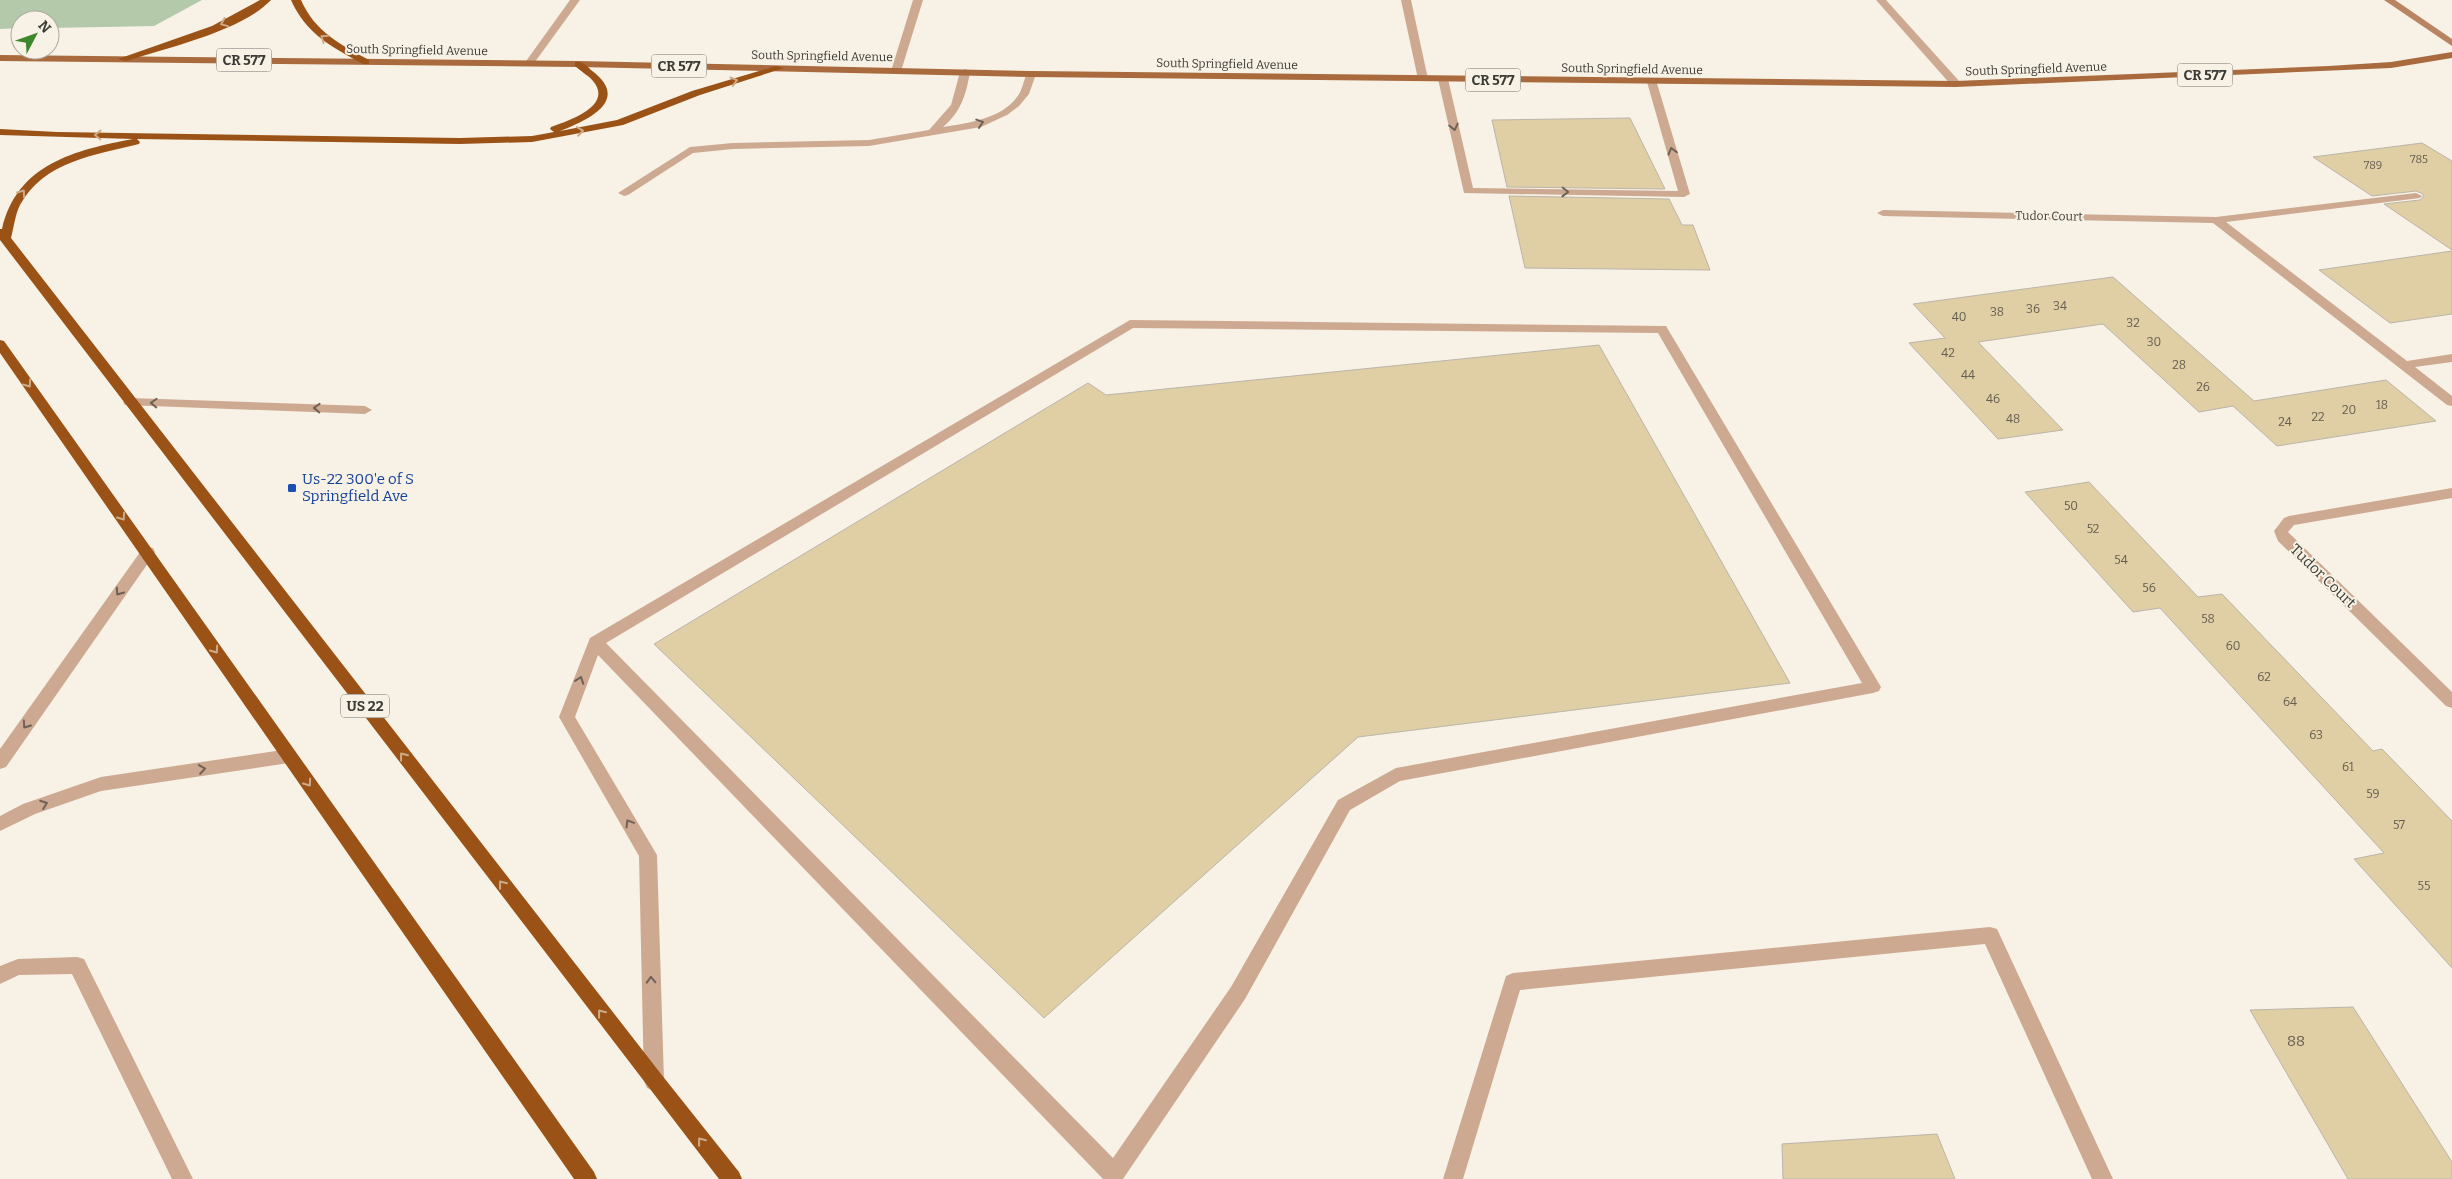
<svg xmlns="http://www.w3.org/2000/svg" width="2452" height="1179" font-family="Bitter,serif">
<rect width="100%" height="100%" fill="#f7f2e5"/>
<!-- green -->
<path fill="#b4c8aa" d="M0,0H202L154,26L50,28V20H20V28L0,29Z"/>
<!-- building -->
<path fill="#e0cea4" stroke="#bab5aa" d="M1630,118L1665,189L1507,187L1492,120Z
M2422,143L2452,161V250L2384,204L2420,200L2423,197V194L2416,191L2372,196L2313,157Z
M1509,196L1669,199L1682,225H1693L1710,270L1525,268Z
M2452,251V314L2390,323L2319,270Z
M2113,277L2254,401L2386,380L2436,421L2277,446L2233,406L2199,412L2103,324L1978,342L2063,430L1998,439L1909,343L1945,338L1913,304Z
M1599,345L1790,683L1358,737L1044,1018L654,644L1088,383L1106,395Z
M2089,482L2198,597L2222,594L2373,751L2382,749L2452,821V968L2354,859L2384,853L2160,608L2133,612L2025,492Z
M2353,1007L2452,1162V1179H2348L2250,1010Z
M1937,1134L1955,1179H1783L1782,1144Z"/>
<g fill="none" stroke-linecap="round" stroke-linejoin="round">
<!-- lane -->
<path fill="#cda992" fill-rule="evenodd" d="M570,0H580L532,66H526L524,64Z
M965,69L970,72C966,95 961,112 943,127C968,123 1001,119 1017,97C1023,90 1023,80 1028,72L1036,74L1029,94L1019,106L1007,115L981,127L869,146L733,149L693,153L628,195L624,196L618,193L690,147L733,143L869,140L929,130L951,105L960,72Z
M1443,76L1448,79L1473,188L1678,191L1647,82L1656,80L1690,194L1684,197L1464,193L1438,79Z
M2416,193L2422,196L2420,198L2226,222L2407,361L2452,354V362L2415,367L2452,396V406L2447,405L2213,223L1883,216L1877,213L1883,210L2216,217Z
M1130,320L1666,326L1881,687L1879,691L1873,693L1400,781L1350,810L1245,999L1123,1179H1103L598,655L575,717L657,855L664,1081L661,1088L654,1091L647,1088L644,1081L639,856L559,717L590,638ZM1133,328L1658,333L1862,683L1396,768L1338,800L1231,987L1113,1158L606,643Z
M130,398L365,406L372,410L365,414L125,405L123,402Z
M2452,488V498L2294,525L2288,532L2452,692V708L2446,706L2278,541L2274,531L2284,518L2289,516Z
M148,547L153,548L155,552L153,556L6,767L0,769V749L143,548Z
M289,749L295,751L297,756L295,761L289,763L101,791L35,814L0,831V816L23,804L101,777Z
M1990,927L1997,929L2113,1179H2092L1985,944L1520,990L1463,1179H1443L1506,976L1513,973Z
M77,957L84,959L193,1179H172L72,974L19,975L0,984V966L18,959Z"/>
<!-- street -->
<path fill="#cda992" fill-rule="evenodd" d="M913,0H923L901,71L893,73L891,71Z
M1401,0H1411L1428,79L1426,81L1418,79Z
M1876,0H1886L1960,82V86H1952Z"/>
<!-- secondary -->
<path fill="#b98462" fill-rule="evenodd" d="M2384,0H2395L2452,39V46Z"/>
<!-- primary -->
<path fill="#a96a3d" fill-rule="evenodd" d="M2452,52V58L2391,68L1956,87L1031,77L578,67L0,61V55L578,61L1031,71L1956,81L2329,66L2391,62Z"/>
<!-- highway -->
<path fill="#9b5216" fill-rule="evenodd" d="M260,0H271C242,31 166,48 126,61L118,59L212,26Z
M291,0H301C315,32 340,44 369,60V64H363C332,47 306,34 291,0Z
M575,62C582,61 586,65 591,70C632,100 588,120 560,131L617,120L692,91L776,66L784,68L700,95L623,125L532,142L460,144L137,139L140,142L139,144C95,155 44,161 20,205C15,215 14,227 11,238L661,1074L739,1172L742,1179H719L0,240V229H2C17,164 75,150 133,139L0,135V129L57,132L460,138L532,136L554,132L550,129L551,127C568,121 614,106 593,81C588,75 580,71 575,66Z
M0,340L4,341L594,1172L597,1179H574L0,353Z"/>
</g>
<!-- one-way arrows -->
<defs><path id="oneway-chevron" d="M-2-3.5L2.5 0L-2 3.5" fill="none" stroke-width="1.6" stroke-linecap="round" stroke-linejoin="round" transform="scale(1.25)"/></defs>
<g stroke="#ceaa88">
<use href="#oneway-chevron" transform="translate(224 23) rotate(158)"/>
<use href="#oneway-chevron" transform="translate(324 38) rotate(-145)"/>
<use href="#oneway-chevron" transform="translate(734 81) rotate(-16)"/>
<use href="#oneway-chevron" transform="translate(580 131) rotate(-9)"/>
<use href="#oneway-chevron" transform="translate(98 135) rotate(-179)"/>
<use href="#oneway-chevron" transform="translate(22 193) rotate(-55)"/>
<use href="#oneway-chevron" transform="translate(28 384) rotate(55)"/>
<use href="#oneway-chevron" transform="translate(122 517) rotate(55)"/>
<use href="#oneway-chevron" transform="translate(215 650) rotate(55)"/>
<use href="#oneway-chevron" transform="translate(403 756) rotate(-128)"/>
<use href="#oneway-chevron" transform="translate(308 783) rotate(55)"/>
<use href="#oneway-chevron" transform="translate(502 884) rotate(-128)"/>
<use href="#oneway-chevron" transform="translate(601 1013) rotate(-128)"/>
<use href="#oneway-chevron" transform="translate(701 1141) rotate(-128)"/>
</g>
<g stroke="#6f6156">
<use href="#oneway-chevron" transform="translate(980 123) rotate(-18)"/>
<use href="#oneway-chevron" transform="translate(1454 127) rotate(77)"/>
<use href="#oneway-chevron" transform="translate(1672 151) rotate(-106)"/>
<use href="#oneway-chevron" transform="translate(1565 192) rotate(1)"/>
<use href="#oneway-chevron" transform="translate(154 403) rotate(-178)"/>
<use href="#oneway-chevron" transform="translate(317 408) rotate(-178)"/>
<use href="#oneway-chevron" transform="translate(119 592) rotate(125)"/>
<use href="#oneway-chevron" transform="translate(580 680) rotate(-70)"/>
<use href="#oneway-chevron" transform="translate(26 725) rotate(125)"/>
<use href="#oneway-chevron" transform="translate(202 769) rotate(-8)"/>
<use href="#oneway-chevron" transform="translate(44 804) rotate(-20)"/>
<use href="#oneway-chevron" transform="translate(629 823) rotate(-121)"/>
<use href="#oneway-chevron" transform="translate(651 980) rotate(-92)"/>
</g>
<!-- markers -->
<rect fill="#1a4fb4" stroke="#f7f2e5" stroke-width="2" x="287" y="483" width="10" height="10" rx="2.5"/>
<g text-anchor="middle" stroke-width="4" stroke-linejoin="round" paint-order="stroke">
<!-- far-number labels -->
<g font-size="11" fill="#655f51">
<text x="2419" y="163">785</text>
<text x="2373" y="169">789</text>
</g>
<!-- far-street labels -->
<g font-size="12" fill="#3c3a35" stroke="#f7f2e5">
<text transform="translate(417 50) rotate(1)" y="4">South Springfield Avenue</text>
<text transform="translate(822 56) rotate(1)" y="4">South Springfield Avenue</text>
<text transform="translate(1227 64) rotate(1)" y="4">South Springfield Avenue</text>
<text transform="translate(1632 69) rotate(1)" y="4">South Springfield Avenue</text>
<text transform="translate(2036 69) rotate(-2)" y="4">South Springfield Avenue</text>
<text transform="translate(2049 216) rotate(1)" y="4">Tudor Court</text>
</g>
<!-- number labels -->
<g font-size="12" fill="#655f51">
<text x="2060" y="310">34</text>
<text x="2033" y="313">36</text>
<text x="1997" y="316">38</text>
<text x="1959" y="321">40</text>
<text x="2133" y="327">32</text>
<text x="2154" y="346">30</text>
<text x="1948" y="357">42</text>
<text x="2179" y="369">28</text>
<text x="1968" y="379">44</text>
<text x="2203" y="391">26</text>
<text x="1993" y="403">46</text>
<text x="2382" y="409">18</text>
<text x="2349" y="414">20</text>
<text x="2318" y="421">22</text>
<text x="2013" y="423">48</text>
<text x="2285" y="426">24</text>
<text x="2071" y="510">50</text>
<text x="2093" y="533">52</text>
<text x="2121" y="564">54</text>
<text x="2149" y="592">56</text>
<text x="2208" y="623">58</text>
<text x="2233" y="650">60</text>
<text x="2264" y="681">62</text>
<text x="2290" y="706">64</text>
<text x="2316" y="739">63</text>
<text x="2348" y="771">61</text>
<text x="2373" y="798">59</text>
<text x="2399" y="829">57</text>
<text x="2424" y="890">55</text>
</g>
<!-- shield labels -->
<g fill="#f7f2e5" stroke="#74716a" stroke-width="1">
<rect x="216.5" y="48.5" width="55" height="23" rx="4"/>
<rect x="651.5" y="54.5" width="55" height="23" rx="4"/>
<rect x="2177.5" y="63.5" width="55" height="23" rx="4"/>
<rect x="1465.5" y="68.5" width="55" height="23" rx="4"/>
<rect x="341" y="694.5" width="48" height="23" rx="4"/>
</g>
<g font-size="14" font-weight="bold" fill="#3c3a35">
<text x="244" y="65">CR 577</text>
<text x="679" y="71">CR 577</text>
<text x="2205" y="80">CR 577</text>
<text x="1493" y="85">CR 577</text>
<text x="365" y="711">US 22</text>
</g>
<!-- transit labels -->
<g font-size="15" fill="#164399" stroke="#f7f2e5" text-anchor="start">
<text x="302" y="484">Us-22 300'e of S<tspan x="302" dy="17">Springfield Ave</tspan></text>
</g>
<!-- street labels -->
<g font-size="15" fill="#3c3a35" stroke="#f7f2e5">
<text transform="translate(2323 576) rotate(44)" y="5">Tudor Court</text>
</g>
<!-- near-number labels -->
<g font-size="15" fill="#655f51">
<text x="2296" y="1046">88</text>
</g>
</g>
<!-- north arrow -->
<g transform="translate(35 35) rotate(49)"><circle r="24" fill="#f7f2e5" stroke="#aca89f"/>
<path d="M0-4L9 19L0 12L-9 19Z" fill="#3f872d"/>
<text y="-8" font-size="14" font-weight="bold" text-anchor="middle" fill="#3c3a35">N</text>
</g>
</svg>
